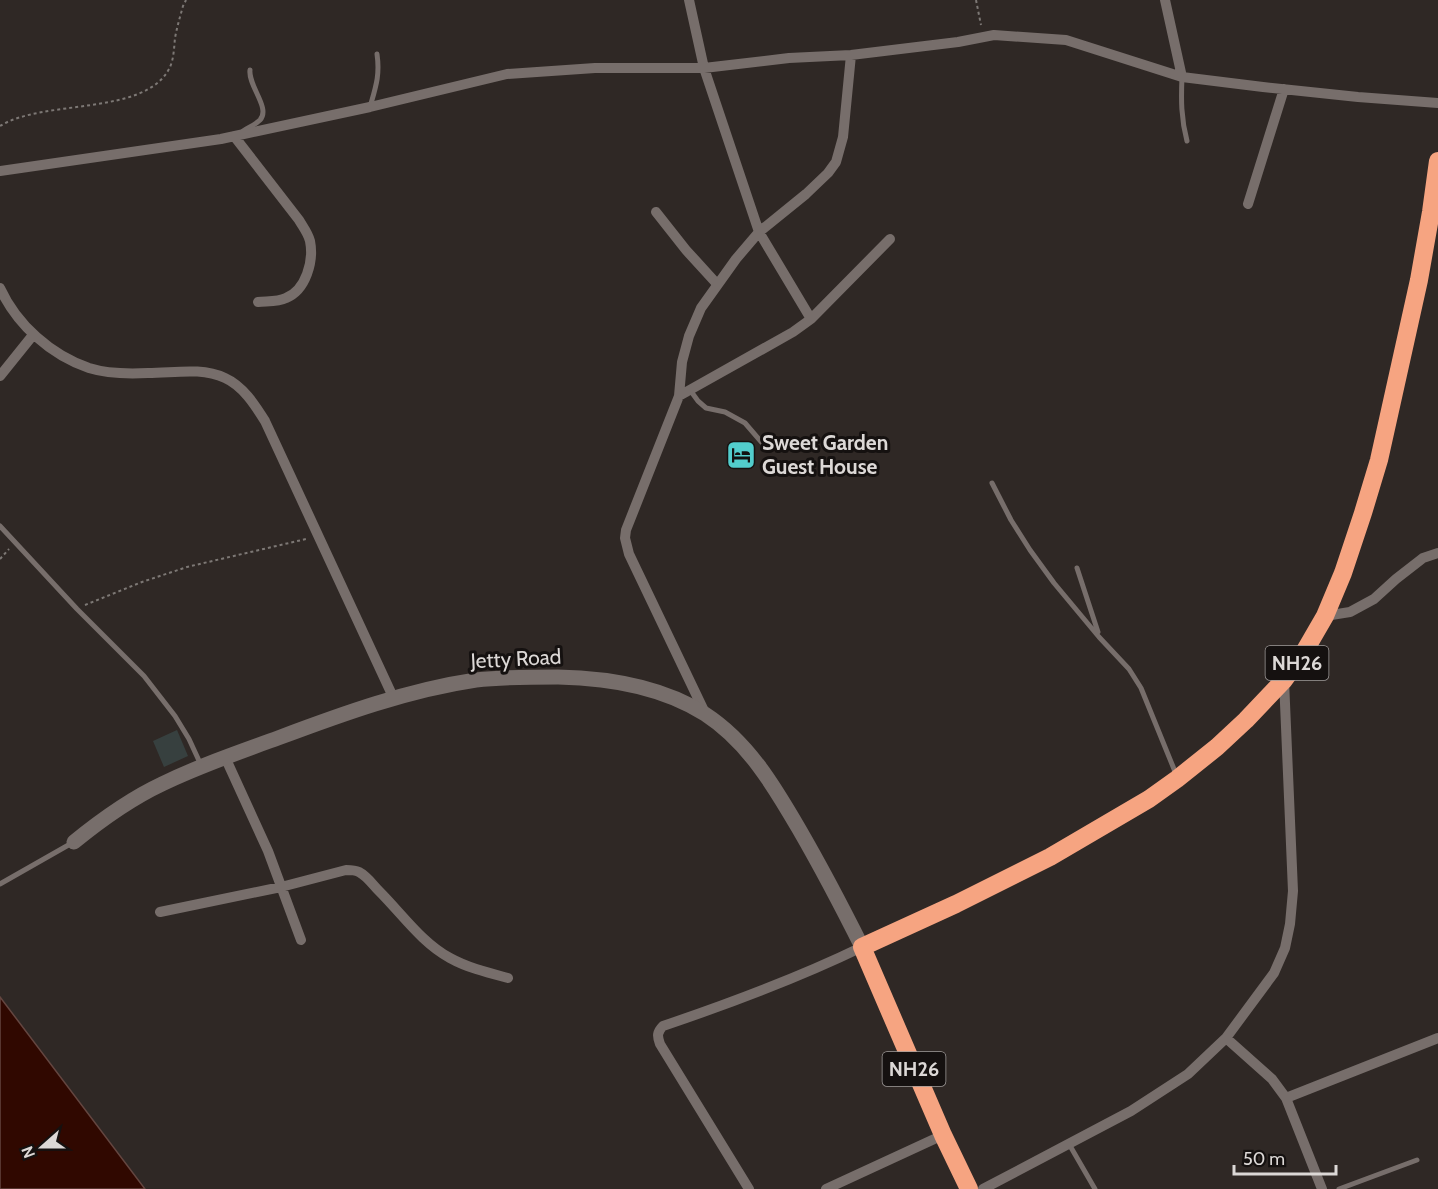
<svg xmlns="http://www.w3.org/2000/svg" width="1438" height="1189" font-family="Cabin,sans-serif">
<rect width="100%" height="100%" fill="#2f2825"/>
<!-- water -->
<path fill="#300800" stroke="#644640" stroke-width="1.5" d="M0,997L145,1189H0Z"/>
<!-- building -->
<path fill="#37403f" d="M177,730L188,756L164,767L153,741Z"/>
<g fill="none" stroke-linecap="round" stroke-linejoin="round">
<!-- path -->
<path stroke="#7d7875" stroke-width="2" stroke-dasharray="3 3" stroke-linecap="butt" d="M976,0L981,25
M0,126C43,99 144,116 169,69C174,60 174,47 175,38C177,27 180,17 183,6L186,0
M0,559L9,549
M85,605L142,582L187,567L306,539"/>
<!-- lane -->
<path stroke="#776e6b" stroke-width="5" d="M1182,77C1181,100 1181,118 1187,141
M370,107C376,86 380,75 377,54
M243,131C249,127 255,125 260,120C271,108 248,86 250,70
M690,390L698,401L706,408L725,412L745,423L764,445
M992,483L1011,520L1030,550L1054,583L1099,637L1129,669L1141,688L1176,774
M0,526L77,609L144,676L175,716L189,739L201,765
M1077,568L1098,632
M0,884L72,843
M1069,1144L1095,1189
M1339,1189L1417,1160"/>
<!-- street -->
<path stroke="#776e6b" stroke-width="10" d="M689,0L704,68L759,232L811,319
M1165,0L1182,77
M234,136L299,220C303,227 308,233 310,241C314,261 306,290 286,298C278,302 267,301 258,302
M0,171L221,139L370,107L507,74L595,68H704L789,58L851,55L958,42L994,35L1066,40L1182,77L1263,87L1358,97L1438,103
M1248,204L1284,89
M656,212L686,250L717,284
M0,288C17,325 51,355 89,368C108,374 129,374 148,373C174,373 201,367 225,378C243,386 255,405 265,421L394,699
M0,376L33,335
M679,396L793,332L811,319L890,239
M1325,616L1350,612L1374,599L1396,579L1423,558L1438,553
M706,715L629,554L625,538L626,530L679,396L682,362L689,336L701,308L736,259L759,232L806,194L828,173L836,162L843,137L851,55
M225,757L268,851L301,940
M160,912L281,887L346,870C350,870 355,870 359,872C367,876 373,885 379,891C402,914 422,943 450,958C468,968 489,973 508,978
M1226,1038L1272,1079L1286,1098L1322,1189
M1286,1098L1438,1038
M749,1189L660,1044C657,1036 657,1032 663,1026C731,1003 798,978 862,947
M826,1189L943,1135
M983,1189L1131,1111L1188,1074L1226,1038L1274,973L1285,948L1290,924L1293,891L1284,680"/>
<!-- secondary -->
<path stroke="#776e6b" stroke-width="15" d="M74,842C101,820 130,799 162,784C199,766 239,752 278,738C342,714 408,690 476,680C503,677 530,677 558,677C609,678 661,686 705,714C748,742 774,786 799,829C821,867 842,907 862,947"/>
<!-- highway -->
<path stroke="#f6a481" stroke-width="18" d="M969,1189L943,1135L862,947L956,904L1050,857L1149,799L1177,779L1217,747L1246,720L1284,680L1303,654L1325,616L1343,573L1363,513L1379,460L1419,280L1431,212L1438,161"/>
</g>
<!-- icons -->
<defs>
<g id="hotel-square" transform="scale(1.5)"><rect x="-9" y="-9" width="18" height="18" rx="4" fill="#52cdcc" stroke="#151110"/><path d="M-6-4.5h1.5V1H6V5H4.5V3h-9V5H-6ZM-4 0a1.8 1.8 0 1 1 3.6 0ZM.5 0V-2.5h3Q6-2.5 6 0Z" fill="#111"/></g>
</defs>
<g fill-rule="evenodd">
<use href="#hotel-square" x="741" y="455"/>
</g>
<g text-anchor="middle" stroke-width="6" stroke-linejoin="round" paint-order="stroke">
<!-- shield labels -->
<g fill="#151110" stroke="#a09c9b" stroke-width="1.5">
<rect x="1265.5" y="646" width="63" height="34" rx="4.5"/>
<rect x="882.5" y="1052" width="63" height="34" rx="4.5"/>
</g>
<g font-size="20" font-weight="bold" fill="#dcd8d6">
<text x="1297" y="670">NH26</text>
<text x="914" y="1076">NH26</text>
</g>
<!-- poi labels -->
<g font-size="21" font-weight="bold" fill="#dcd8d6" stroke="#151110" text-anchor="start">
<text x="762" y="450">Sweet Garden<tspan x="762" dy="24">Guest House</tspan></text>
</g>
<!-- street labels -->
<g font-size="21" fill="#dcd8d6" stroke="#151110">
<text transform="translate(516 659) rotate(-3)" y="7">Jetty Road</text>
</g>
</g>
<!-- north arrow -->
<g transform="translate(42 1147) rotate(249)" stroke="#151110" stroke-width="4.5" paint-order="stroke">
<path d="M0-4.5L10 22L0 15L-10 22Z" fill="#dcd8d6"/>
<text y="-9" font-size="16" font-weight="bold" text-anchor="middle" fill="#dcd8d6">N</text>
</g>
<!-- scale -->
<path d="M1234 1165v9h102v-9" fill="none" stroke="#dcd8d6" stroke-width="3"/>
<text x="1243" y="1165" font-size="18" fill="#dcd8d6" stroke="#151110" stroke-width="4.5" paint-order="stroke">50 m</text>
</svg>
